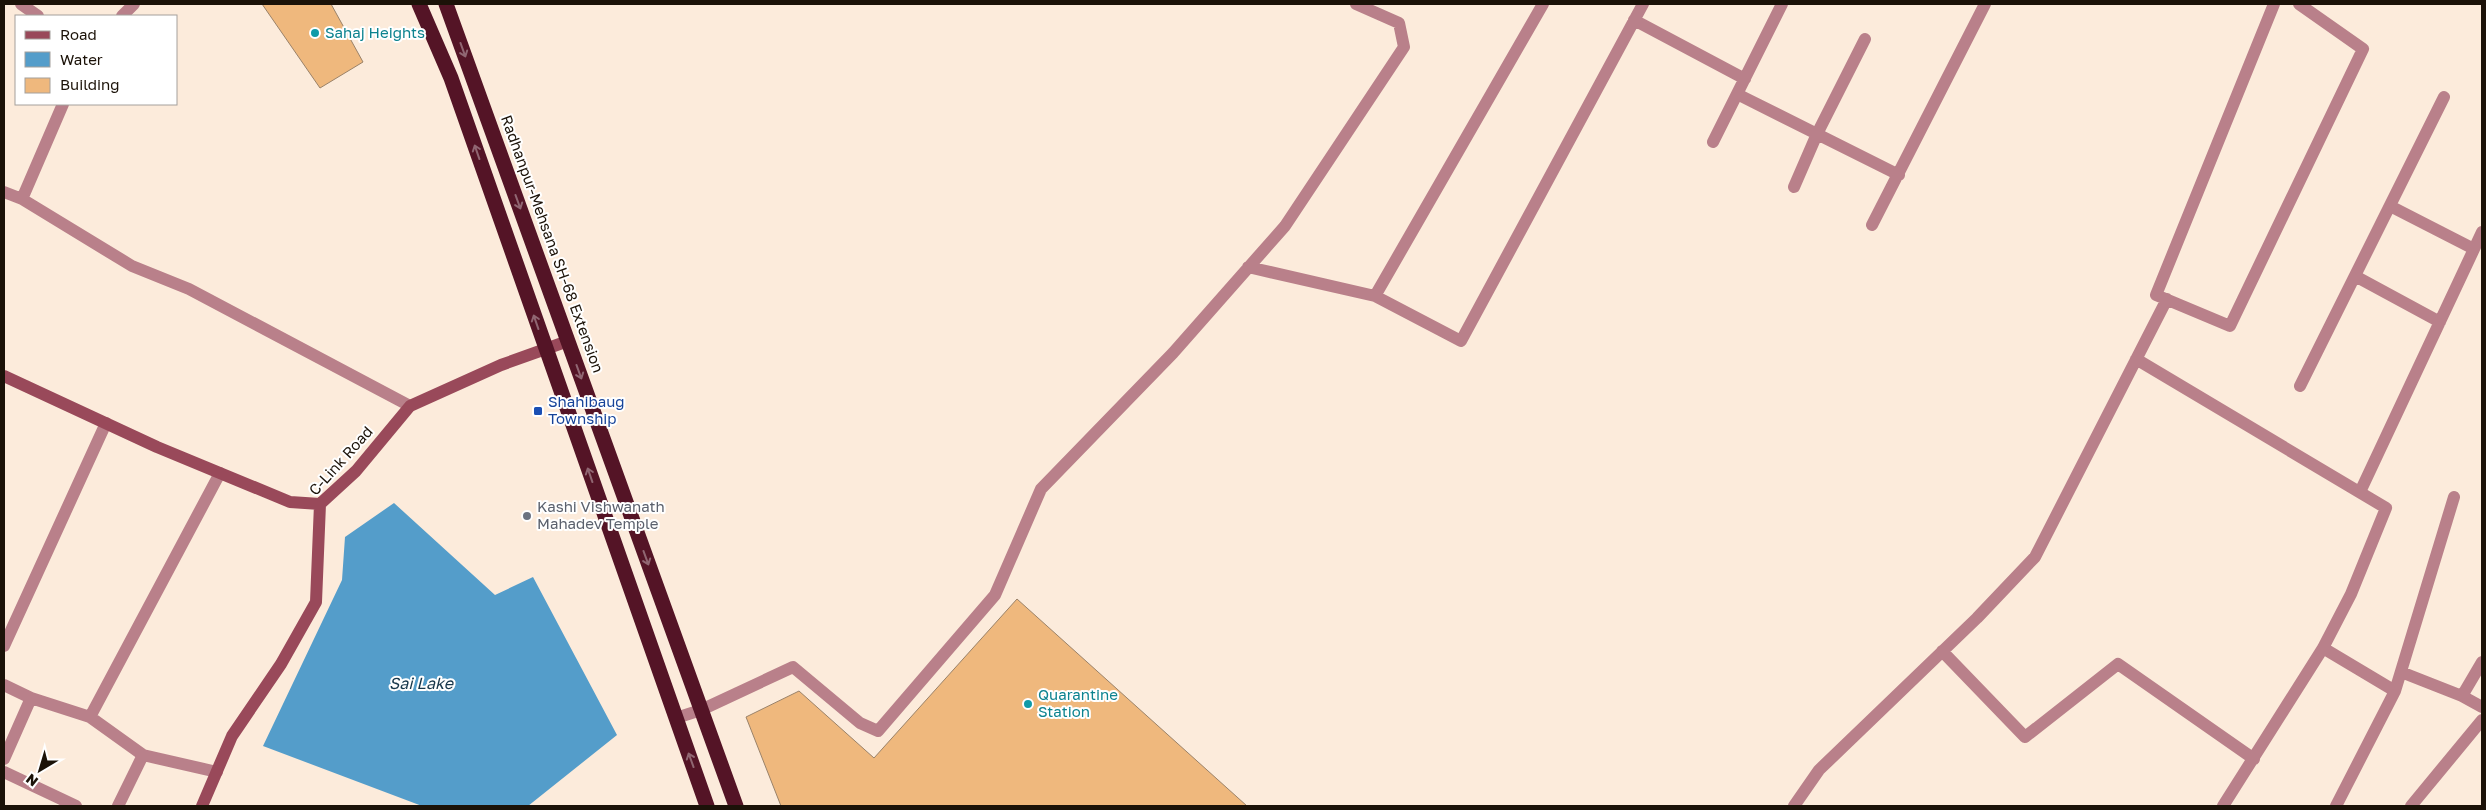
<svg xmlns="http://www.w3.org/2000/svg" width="2486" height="810" font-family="'Golos Text',sans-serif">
<rect width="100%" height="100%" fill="#fcebdb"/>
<!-- water -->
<path fill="#549dca" d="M394,503L495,595L533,577L617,735L528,806H422L263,746L342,580L345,537Z"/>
<!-- building -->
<path fill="#efb87d" stroke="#9a8269" d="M262,4H331L363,62L320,88Z
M1017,599L1247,806H781L746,717L799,691L874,758Z"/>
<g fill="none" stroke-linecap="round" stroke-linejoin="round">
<!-- street -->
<path stroke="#b9808a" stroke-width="12" d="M21,4L38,16
M1543,4L1375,296L1461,341L1643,4
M2274,4L2156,295L2230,326L2363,49L2299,4
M122,16L134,4
M1634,20L1745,79
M1737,94L1899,175
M1713,142L1782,4
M1794,187L1817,134L1865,39
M4,192L22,199L132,266L189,289L410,406
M22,199L63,104
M2390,206L2474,249
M1872,225L1985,4
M1248,267L1375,296
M2355,276L2440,322
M2136,359L2386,508L2351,594L2323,648L2223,806
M2300,386L2444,97
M2360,492L2482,232
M4,646L106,423
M2323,648L2395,691L2454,497
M1942,651L2025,737L2118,664L2254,759
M2401,672L2462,696L2482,662
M4,685L31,698L90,717L143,755L217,772
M2462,696L2482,707
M90,717L220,473
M676,718L701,710L793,667L860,723L878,731L995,595L1041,489L1173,353L1285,226L1404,47L1399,23L1356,4
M4,759L31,698
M4,772L76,806
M118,806L143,755
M1794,806L1819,770L1977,618L2035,557L2167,299
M2336,806L2395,691
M2411,806L2482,720"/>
<!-- secondary -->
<path stroke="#99495a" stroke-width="12" d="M4,376L157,447L290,502L320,504
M202,806L232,736L281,664L316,602L320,504L356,471L410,406L501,365L568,341"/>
<!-- highway -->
<path stroke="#541426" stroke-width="15" d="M419,4L451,78L707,806
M446,4L736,806"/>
</g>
<!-- one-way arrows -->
<defs><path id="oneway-shaft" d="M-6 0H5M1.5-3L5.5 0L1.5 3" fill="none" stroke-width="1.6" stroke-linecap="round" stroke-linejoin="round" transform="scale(1.25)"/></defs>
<g stroke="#906672">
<use href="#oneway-shaft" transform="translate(463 50) rotate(70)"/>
<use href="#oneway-shaft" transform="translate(477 152) rotate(-109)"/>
<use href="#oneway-shaft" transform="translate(518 202) rotate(70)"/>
<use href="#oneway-shaft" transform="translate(536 322) rotate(-109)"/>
<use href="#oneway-shaft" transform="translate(579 372) rotate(70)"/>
<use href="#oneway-shaft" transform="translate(590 475) rotate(-109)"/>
<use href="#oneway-shaft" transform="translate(646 558) rotate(70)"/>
<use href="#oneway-shaft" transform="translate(691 760) rotate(-110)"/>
</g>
<!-- markers -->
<g fill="#0f9aa8" stroke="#fff" stroke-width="2">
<circle cx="315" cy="33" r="5"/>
<circle cx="1028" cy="704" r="5"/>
</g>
<rect fill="#1a4fb4" stroke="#fff" stroke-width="2" x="533" y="406" width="10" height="10" rx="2.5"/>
<circle fill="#6b7280" stroke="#fff" stroke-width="2" cx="527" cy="516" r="5"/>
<g text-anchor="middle" stroke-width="4" stroke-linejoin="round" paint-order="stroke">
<!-- culture labels -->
<g font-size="15" fill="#0d838f" stroke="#fff" text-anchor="start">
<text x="325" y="38">Sahaj Heights</text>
<text x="1038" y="700">Quarantine<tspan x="1038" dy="17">Station</tspan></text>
</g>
<!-- street labels -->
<g font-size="15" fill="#1b1208" stroke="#fff">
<text transform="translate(552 244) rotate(70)" y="5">Radhanpur-Mehsana SH-68 Extension</text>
<text transform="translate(341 461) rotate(-48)" y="5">C-Link Road</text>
</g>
<!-- transit labels -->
<g font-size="15" fill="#164399" stroke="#fff" text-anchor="start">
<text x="548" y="407">Shahibaug<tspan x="548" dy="17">Township</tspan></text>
</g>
<!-- worship labels -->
<g font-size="15" fill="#5b616d" stroke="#fff" text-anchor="start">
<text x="537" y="512">Kashi Vishwanath<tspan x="537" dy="17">Mahadev Temple</tspan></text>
</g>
<!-- water labels -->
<g font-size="16" font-style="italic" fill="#17374b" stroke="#fff">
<text x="421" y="689">Sai Lake</text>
</g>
</g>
<!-- border -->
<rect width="2486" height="810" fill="none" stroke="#1b1208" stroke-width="10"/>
<!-- legend -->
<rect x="15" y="15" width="162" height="90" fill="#ffffff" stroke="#a4a09c"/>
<rect x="25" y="31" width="25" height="8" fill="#99495a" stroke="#a4a09c"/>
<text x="60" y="40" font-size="15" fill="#1b1208">Road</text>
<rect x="25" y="52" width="25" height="15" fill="#549dca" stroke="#a4a09c"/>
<text x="60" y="65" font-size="15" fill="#1b1208">Water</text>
<rect x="25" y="78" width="25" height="15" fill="#efb87d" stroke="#a4a09c"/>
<text x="60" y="90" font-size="15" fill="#1b1208">Building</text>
<!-- north arrow -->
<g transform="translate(40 770) rotate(218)" stroke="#ffffff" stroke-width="4" paint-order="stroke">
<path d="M0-4L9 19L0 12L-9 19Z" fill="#1b1208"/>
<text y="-8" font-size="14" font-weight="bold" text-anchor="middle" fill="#1b1208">N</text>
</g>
</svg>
